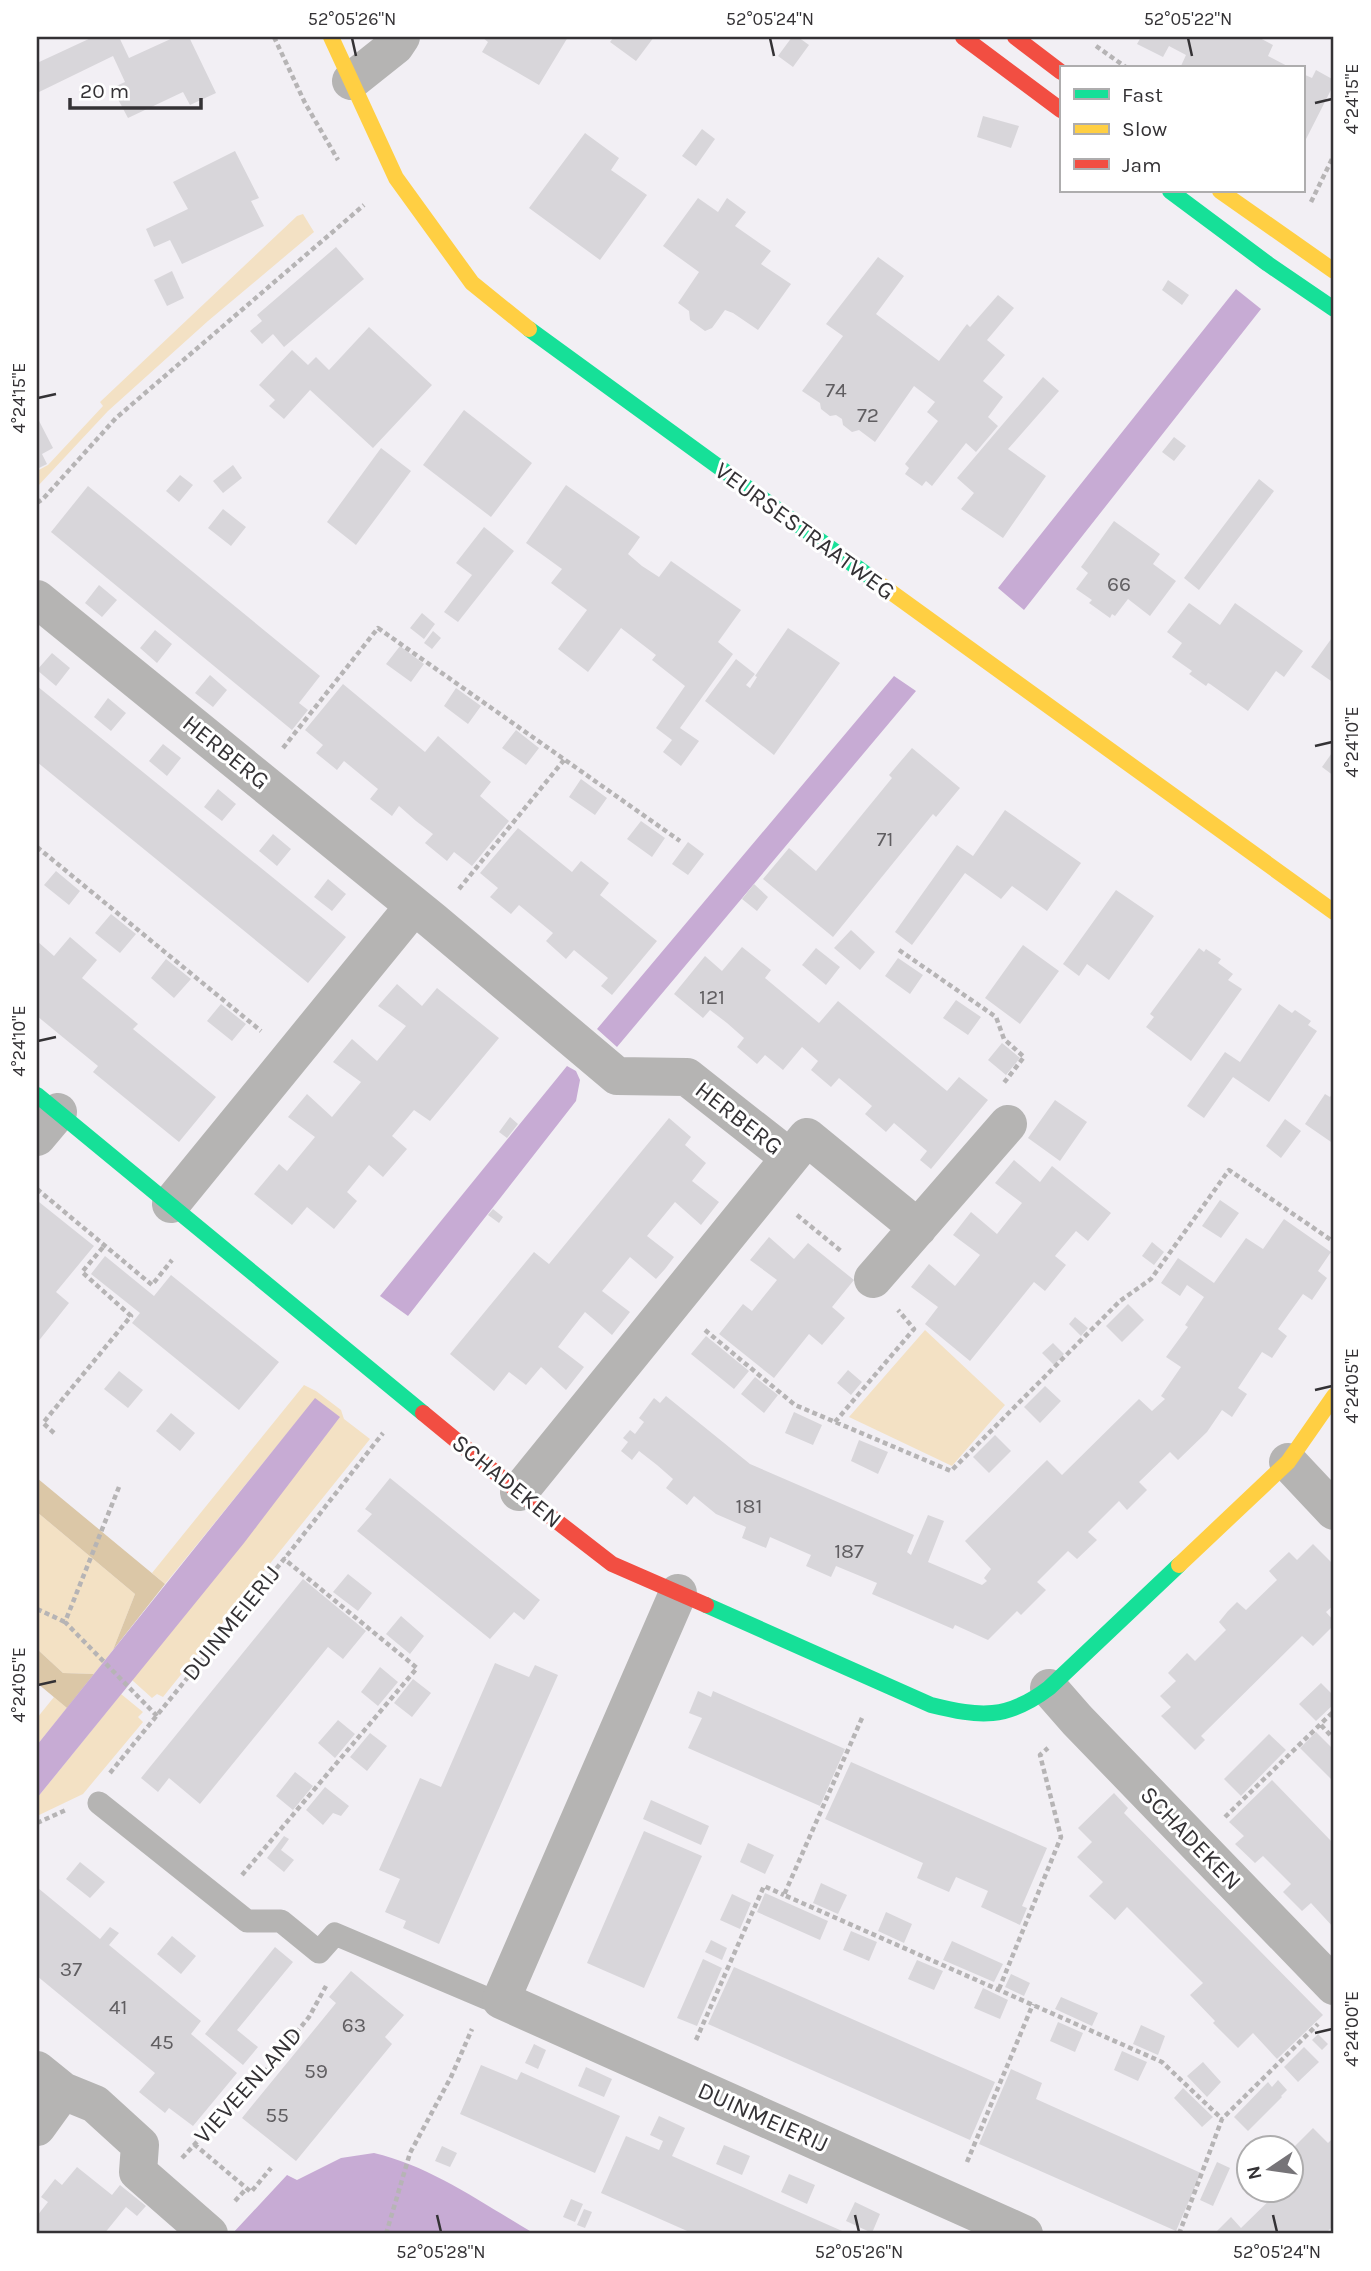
<svg xmlns="http://www.w3.org/2000/svg" width="1371" height="2271" font-family="Karla,sans-serif">
<rect width="100%" height="100%" fill="#f2eff4"/>
<!-- green -->
<path fill="#f3e1c4" d="M303,214L314,232L208,321L108,411L37,487V471L48,465L103,406L100,402L297,216Z
M925,1330L1005,1405L952,1466L849,1417Z
M304,1385L316,1391L341,1410L344,1419L370,1439L163,1697L157,1694L152,1698L132,1680L339,1418L315,1399L165,1584L152,1573Z
M37,1512L135,1594L113,1650L94,1674L63,1673L37,1649Z
M121,1694L143,1712L138,1717L143,1722L83,1794L37,1816V1798Z
M54,1697L67,1708L37,1745V1718Z"/>
<!-- forest -->
<path fill="#dbc7a7" d="M37,1478L165,1584L113,1650L135,1594L37,1512Z
M37,1649L63,1673L94,1674L67,1708L37,1683Z"/>
<!-- water -->
<path fill="#c7abd4" d="M1236,289L1261,309L1024,610L998,588Z
M894,676L916,691L617,1047L597,1029Z
M567,1066L576,1071L580,1080L576,1101L408,1316L380,1296Z
M315,1398L340,1417L244,1543L37,1798V1745Z
M374,2153C431,2166 485,2205 535,2234H232L287,2175L297,2180L341,2158Z"/>
<!-- building -->
<path fill="#d8d6da" d="M93,37H119L129,58L175,37H189L216,93L190,105L183,92L128,118L112,88L125,82L113,56L37,93V63Z
M482,37H568L539,85L482,52L488,42Z
M614,37H654L636,61L610,42Z
M792,37H798L809,45L793,67L778,56Z
M1141,37H1258L1273,45L1268,56L1291,68H1186L1181,66L1186,55L1169,46L1163,57L1137,44Z
M1316,70L1334,80V84L1303,145V74L1312,78Z
M983,116L1019,126L1011,148L977,137Z
M702,129L715,139L696,166L682,156Z
M585,133L619,158L611,170L647,195L600,260L529,208Z
M235,151L259,198L251,201L264,226L182,264L170,240L154,247L146,229L188,209L173,182Z
M698,198L718,212L727,198L746,212L735,226L771,251L761,264L791,284L758,330L733,313L725,310L712,328L705,331L690,320L689,311L678,303L699,272L663,246Z
M336,247L364,279L284,347L273,334L262,344L250,331L262,321L257,315Z
M878,257L904,276L876,314L939,361L967,324L970,327L998,295L1014,308L987,340L1005,355L983,381L1003,397L988,417L998,426L976,452L966,443L932,486L926,481L922,486L905,474L909,468L905,464L938,421L927,412L935,402L914,386L875,442L859,430L852,432L843,425L842,419L836,415L830,416L821,409L820,403L802,391L843,336L826,324Z
M172,271L184,298L167,306L154,280Z
M1168,280L1189,295L1182,305L1162,290Z
M369,327L432,385L373,448L310,390L284,419L269,406L275,400L259,385L292,350L308,365L316,357L329,370Z
M1043,377L1059,391L1008,449L1046,476L1003,538L961,509L974,493L957,478Z
M464,410L532,463L491,517L423,465Z
M37,417L53,448L42,454L47,464L37,469Z
M1174,437L1186,446L1174,461L1162,452Z
M381,448L411,471L356,545L327,522Z
M233,465L242,478L223,493L213,481Z
M180,475L193,485L179,502L166,491Z
M1259,479L1274,491L1199,590L1184,578Z
M566,485L640,537L628,554L642,566L659,577L671,561L741,610L718,642L733,654L680,728L699,741L681,766L663,752L672,740L656,728L685,686L652,660L656,655L621,628L588,672L558,649L587,610L551,583L562,569L526,543Z
M88,486L320,676L299,703L308,710L292,730L51,532Z
M223,509L246,527L231,546L208,528Z
M1114,521L1160,554L1153,564L1176,581L1150,616L1128,599L1115,616L1112,614L1110,618L1089,603L1092,600L1076,589L1088,573L1081,567Z
M484,527L514,551L458,622L444,612L472,575L456,563Z
M99,585L117,600L102,617L85,603Z
M1189,603L1220,625L1235,603L1303,651L1284,677L1276,671L1248,711L1210,684L1208,683L1206,686L1189,674L1192,671L1172,657L1182,643L1167,632Z
M422,613L435,624L424,639L410,628Z
M788,628L840,663L774,755L705,701L736,659L755,674L746,685L750,688L757,677L755,676Z
M155,630L172,644L157,663L140,648Z
M433,631L441,638L432,649L424,643Z
M1334,635V683L1311,667Z
M400,646L424,664L411,682L386,664Z
M52,653L70,668L56,686L37,670Z
M210,675L227,690L213,707L195,693Z
M343,684L425,752L438,736L491,782L480,796L509,821L472,866L454,852L447,861L425,843L433,834L416,821L399,806L392,816L370,799L378,789L344,761L337,770L316,753L323,745L305,730Z
M37,686L346,937L308,983L37,762Z
M456,688L481,706L468,724L444,706Z
M108,698L126,713L111,731L94,717Z
M516,730L539,748L526,765L502,748Z
M163,744L181,758L167,776L149,761Z
M912,748L960,788L936,817L933,814L833,937L763,879L789,848L816,871L892,778L889,775Z
M1334,750V776L1322,767Z
M581,779L607,798L595,815L569,797Z
M218,789L236,804L222,821L204,807Z
M1005,810L1081,863L1047,911L1012,886L1001,899L965,873L912,945L895,932L957,845L973,856Z
M641,821L665,838L652,857L627,839Z
M518,828L572,872L581,861L609,883L600,895L657,941L612,995L601,986L608,978L574,950L566,959L546,941L553,933L519,905L511,914L490,897L498,888L480,873Z
M273,834L291,849L277,866L259,851Z
M688,842L704,854L688,875L672,864Z
M56,871L80,891L69,905L44,885Z
M328,879L346,894L332,911L314,897Z
M754,884L768,897L757,911L742,899Z
M1116,890L1154,916L1109,980L1087,964L1079,976L1063,964Z
M111,914L136,934L120,953L95,933Z
M851,930L875,952L860,970L834,948Z
M70,937L97,960L82,978L138,1024L133,1029L216,1097L179,1142L93,1072L98,1066L37,1016V941L54,956Z
M1023,945L1059,971L1020,1024L985,998Z
M742,947L771,970L765,978L819,1023L838,1001L947,1091L959,1077L988,1100L931,1169L920,1160L927,1151L894,1123L886,1132L865,1114L872,1106L839,1078L831,1087L811,1070L818,1061L802,1047L783,1070L765,1055L757,1064L737,1047L744,1038L727,1023L710,1010L703,1018L674,994L705,956L722,971Z
M816,948L840,967L826,985L802,965Z
M1199,948L1204,952L1206,949L1221,959L1218,963L1233,974L1228,980L1242,989L1191,1061L1146,1027L1154,1017L1150,1014Z
M898,958L923,975L910,994L885,976Z
M166,959L191,979L174,998L151,978Z
M397,984L422,1006L437,988L499,1038L430,1121L414,1110L392,1136L407,1149L383,1177L369,1165L347,1192L357,1201L334,1229L307,1207L292,1225L254,1194L279,1164L287,1171L315,1137L288,1117L307,1094L332,1117L361,1082L333,1062L352,1039L377,1061L406,1026L378,1006Z
M956,1000L981,1017L968,1035L943,1018Z
M221,1004L246,1024L232,1041L207,1021Z
M1279,1004L1292,1013L1295,1010L1311,1021L1308,1025L1317,1031L1269,1102L1233,1077L1204,1118L1187,1106L1225,1052L1240,1062Z
M1002,1043L1020,1058L1006,1075L988,1060Z
M1334,1091V1144L1305,1124L1325,1094L1330,1097Z
M1055,1100L1087,1122L1060,1161L1028,1138Z
M510,1117L518,1124L507,1138L499,1132Z
M669,1118L691,1137L685,1145L706,1163L692,1181L719,1202L701,1225L675,1202L647,1236L674,1257L665,1269L656,1279L630,1257L602,1291L630,1312L612,1335L585,1312L571,1330L558,1347L584,1367L566,1390L541,1367L526,1385L509,1372L494,1391L450,1354L534,1252L549,1264Z
M1285,1119L1301,1131L1281,1158L1266,1146Z
M1014,1160L1040,1182L1052,1166L1111,1213L1088,1241L1076,1231L1055,1256L1066,1265L1045,1291L1034,1282L970,1361L925,1324L938,1307L911,1287L929,1264L955,1286L980,1255L953,1235L971,1212L997,1234L1009,1219L1022,1203L995,1183Z
M1220,1200L1239,1213L1221,1238L1202,1226Z
M39,1202L94,1246L56,1292L69,1303L37,1343V1205Z
M493,1209L503,1217L499,1223L488,1215Z
M1284,1219L1331,1252L1318,1271L1327,1278L1312,1300L1303,1294L1290,1312L1278,1329L1287,1336L1272,1358L1262,1352L1238,1388L1247,1394L1232,1417L1222,1410L1207,1432L1178,1460L1170,1452L1139,1482L1147,1490L1127,1510L1119,1501L1088,1532L1097,1540L1077,1559L1068,1551L1037,1582L1046,1590L1021,1615L1017,1611L988,1640L955,1625L953,1629L872,1594L877,1583L836,1566L831,1577L806,1566L811,1555L770,1537L766,1548L742,1538L746,1527L716,1514L694,1496L687,1505L666,1488L673,1479L657,1465L639,1451L632,1460L621,1451L628,1442L623,1438L630,1430L635,1434L644,1422L639,1418L654,1398L660,1403L666,1396L750,1464L914,1535L907,1552L911,1555L928,1515L944,1521L928,1562L982,1585L987,1581L984,1578L991,1569L965,1541L1047,1460L1062,1475L1139,1399L1152,1411L1165,1399L1161,1396L1181,1367L1166,1357L1188,1327L1185,1325L1204,1297L1187,1285L1180,1296L1161,1283L1178,1258L1214,1283L1246,1238L1263,1249Z
M769,1237L794,1259L808,1243L854,1280L832,1307L845,1318L822,1345L809,1334L774,1378L719,1334L743,1304L752,1311L777,1280L750,1260Z
M1152,1242L1164,1252L1154,1265L1142,1256Z
M105,1256L154,1296L171,1275L279,1362L239,1410L132,1323L140,1313L91,1274Z
M1128,1304L1144,1320L1122,1342L1106,1326Z
M1075,1317L1088,1328L1081,1336L1069,1324Z
M706,1336L749,1371L734,1389L691,1354Z
M1053,1343L1064,1354L1054,1365L1042,1353Z
M848,1370L862,1382L851,1395L837,1383Z
M119,1371L143,1390L128,1408L104,1389Z
M755,1377L778,1395L764,1413L741,1394Z
M1045,1386L1061,1401L1040,1423L1024,1407Z
M794,1412L822,1425L813,1445L785,1433Z
M171,1413L195,1433L180,1451L156,1431Z
M995,1435L1011,1451L989,1473L973,1457Z
M859,1440L888,1452L878,1474L851,1461Z
M390,1478L540,1600L524,1620L514,1612L490,1639L357,1531L372,1514L365,1509Z
M1313,1544L1334,1565V1605L1326,1612L1334,1621V1625L1313,1646L1302,1636L1201,1736L1205,1740L1195,1750L1161,1716L1171,1707L1160,1696L1176,1681L1168,1673L1187,1653L1195,1661L1226,1630L1219,1622L1228,1611L1237,1602L1246,1610L1277,1580L1269,1571L1289,1552L1297,1560Z
M348,1574L372,1593L358,1611L333,1592Z
M303,1579L366,1631L343,1659L328,1647L200,1804L169,1778L158,1792L141,1778Z
M401,1616L424,1636L410,1654L386,1634Z
M495,1663L529,1677L535,1665L558,1675L439,1944L403,1928L406,1921L385,1912L400,1879L379,1870L420,1778L441,1787Z
M380,1667L398,1682L378,1706L361,1692Z
M413,1679L431,1693L412,1717L394,1703Z
M1321,1683L1334,1696V1704L1316,1721L1299,1704Z
M698,1691L711,1697L713,1691L845,1749L820,1806L688,1748L702,1718L689,1713Z
M338,1720L355,1734L335,1758L318,1743Z
M1316,1732L1334,1750V1782L1300,1748Z
M370,1733L387,1746L367,1771L350,1757Z
M1269,1734L1286,1750L1241,1796L1224,1779Z
M851,1762L1047,1848L1022,1906L1027,1908L1020,1925L981,1907L988,1891L956,1877L949,1892L917,1878L923,1863L825,1819Z
M295,1772L313,1786L293,1810L276,1796Z
M1272,1780L1334,1844V1928L1311,1903L1302,1911L1283,1892L1291,1884L1263,1856L1255,1863L1235,1844L1244,1836L1229,1822Z
M325,1787L349,1806L341,1816L333,1813L323,1825L306,1810Z
M1114,1793L1128,1808L1124,1813L1323,2015L1277,2059L1253,2033L1238,2048L1213,2023L1215,2021L1190,1995L1203,1983L1127,1907L1115,1920L1089,1896L1103,1882L1077,1857L1092,1842L1078,1828Z
M651,1800L709,1826L701,1845L643,1819Z
M644,1831L702,1856L644,1988L587,1963Z
M284,1836L289,1839L281,1850L294,1860L284,1872L267,1858Z
M748,1843L774,1855L765,1874L740,1862Z
M80,1862L105,1882L90,1898L66,1879Z
M821,1883L847,1895L838,1914L813,1903Z
M38,1888L100,1939L110,1927L119,1933L109,1945L201,2021L191,2034L237,2073L193,2126L169,2108L165,2113L139,2092L155,2073L37,1976Z
M765,1893L828,1921L820,1940L757,1912Z
M732,1894L751,1903L740,1929L720,1920Z
M886,1912L912,1924L904,1943L878,1931Z
M851,1931L877,1942L869,1961L843,1950Z
M172,1936L196,1956L181,1974L157,1954Z
M711,1940L727,1948L722,1960L705,1952Z
M952,1941L1003,1964L994,1982L943,1960Z
M275,1947L293,1962L237,2030L258,2047L243,2065L205,2034Z
M703,1959L722,1968L697,2026L677,2018Z
M917,1960L943,1971L934,1990L908,1979Z
M734,1967L995,2082L970,2140L708,2024Z
M351,1971L404,2015L385,2037L392,2044L296,2161L242,2118L336,2003L329,1997Z
M1011,1974L1030,1983L1024,1996L1005,1987Z
M983,1988L1008,2000L1000,2019L974,2008Z
M1061,1997L1098,2013L1092,2026L1055,2009Z
M1058,2022L1083,2033L1075,2052L1050,2041Z
M1141,2025L1165,2036L1158,2055L1133,2044Z
M1318,2034L1328,2044L1322,2050L1312,2040Z
M534,2044L546,2050L538,2069L525,2063Z
M1304,2047L1319,2062L1298,2082L1284,2067Z
M1122,2051L1147,2062L1138,2081L1114,2070Z
M1203,2062L1221,2082L1207,2097L1187,2076Z
M481,2065L517,2080L521,2072L620,2116L595,2173L460,2114Z
M586,2067L612,2079L604,2097L578,2086Z
M1011,2069L1042,2083L1036,2099L1201,2173L1176,2231L979,2144Z
M1278,2080L1287,2090L1281,2096L1282,2097L1248,2131L1234,2117L1268,2082L1272,2087Z
M1183,2088L1213,2117L1202,2127L1174,2098Z
M659,2116L685,2128L672,2156L849,2234H694L601,2193L626,2136L659,2150L663,2141L650,2135Z
M1313,2128L1328,2143L1334,2137V2225L1325,2234H1214L1231,2217L1241,2228L1277,2193L1274,2190H1290L1291,2150Z
M724,2145L750,2156L742,2175L716,2164Z
M442,2146L457,2153L450,2167L435,2161Z
M1217,2162L1230,2168L1213,2206L1200,2200Z
M77,2167L112,2195L120,2185L146,2206L137,2216L126,2207L104,2234H37V2216L48,2202L41,2197L55,2179L62,2185Z
M789,2174L815,2185L807,2204L781,2192Z
M571,2199L583,2204L575,2222L563,2217Z
M855,2202L880,2214L872,2233L846,2221Z
M584,2209L592,2212L585,2228L577,2225Z"/>
<g fill="none" stroke-linecap="round" stroke-linejoin="round">
<!-- path -->
<path stroke="#b6b4b5" stroke-width="4.5" stroke-dasharray="5 3.5" stroke-linecap="butt" d="M274,37L305,103L338,160
M1096,46L1127,68
M1311,202L1334,155
M37,503L43,499L116,418L364,205
M283,748L378,628L680,841
M37,847L261,1031
M459,889L564,760
M899,950L996,1017L1004,1039L1024,1057L1003,1084
M37,1189L152,1285L172,1260
M797,1215L841,1251
M705,1330L795,1405L951,1471L1120,1301L1151,1279L1229,1170L1334,1242
M835,1422L914,1329L898,1310
M54,1433L43,1423L131,1316L82,1272L104,1246
M119,1487L65,1622L157,1716
M37,1609L65,1622
M862,1718L784,1895L1162,2062L1222,2119
M1321,1725L1334,1739
M110,1773L289,1553L383,1433
M1225,1817L1334,1711
M37,1823L68,1809
M242,1875L417,1668L283,1558
M999,1989L1061,1837L1040,1755L1048,1748
M696,2040L764,1886L784,1895
M194,2144L251,2192L271,2168
M182,2158L223,2114L240,2102L309,2017L326,1986
M967,2162L1033,2004
M235,2201L246,2189
M386,2234L410,2153L451,2077L472,2029
M1179,2234L1222,2119L1318,2024"/>
<!-- lane -->
<path stroke="#b5b4b3" stroke-width="23" d="M99,1803L247,1921H281L319,1952L335,1934L486,1998L501,2000"/>
<!-- street -->
<path stroke="#b5b4b3" stroke-width="38" d="M351,81L395,46L401,37
M37,599L433,921L617,1076L687,1077L790,1158
M37,1137L58,1112
M171,1204L414,906
M873,1279L1008,1124
M1288,1462L1334,1511
M519,1492L807,1137L918,1228
M678,1593L501,2000L1024,2234
M1049,1688L1077,1720L1334,1986
M37,2070L63,2091L95,2104L140,2145L138,2172L209,2234
M37,2127L63,2091"/>
<!-- fast -->
<path stroke="#16e098" stroke-width="16" d="M1170,191L1268,264L1334,309
M529,329L877,582
M37,1095L423,1413
M706,1605L931,1705C980,1717 1007,1720 1049,1688L1179,1565"/>
<!-- slow -->
<path stroke="#ffcf43" stroke-width="16" d="M331,37L396,178L472,283L529,329
M1220,191L1334,271
M877,582L1334,912
M1179,1565L1288,1462L1334,1396"/>
<!-- jam -->
<path stroke="#f24e42" stroke-width="16" d="M963,37L1061,110
M1015,37L1061,72
M423,1413L519,1492L612,1564L706,1605"/>
</g>
<!-- ticks -->
<path fill="none" stroke="#343235" stroke-width="2.5" d="M352,38L356,56M770,38L774,56M1188,38L1192,56M1315,103L1332,99M38,398L56,394M1315,746L1332,742M38,1041L56,1037M1315,1390L1332,1386M38,1685L56,1681M1315,2033L1332,2029M437,2215L441,2232M855,2215L859,2232M1273,2215L1277,2232"/>
<g text-anchor="middle" stroke-width="6" stroke-linejoin="round" paint-order="stroke">
<!-- number labels -->
<g font-size="21" fill="#605e61">
<text x="836" y="397">74</text>
<text x="868" y="422">72</text>
<text x="1119" y="591">66</text>
<text x="885" y="846">71</text>
<text x="712" y="1004">121</text>
<text x="749" y="1513">181</text>
<text x="849" y="1558">187</text>
<text x="71" y="1976">37</text>
<text x="118" y="2014">41</text>
<text x="354" y="2032">63</text>
<text x="162" y="2049">45</text>
<text x="316" y="2078">59</text>
<text x="277" y="2122">55</text>
</g>
<!-- street labels -->
<g font-size="24" fill="#343235" stroke="#fff">
<text transform="translate(805 531) rotate(36)" y="8">VEURSESTRAATWEG</text>
<text transform="translate(226 752) rotate(39)" y="8">HERBERG</text>
<text transform="translate(739 1118) rotate(38)" y="8">HERBERG</text>
<text transform="translate(507 1481) rotate(39)" y="8">SCHADEKEN</text>
<text transform="translate(231 1623) rotate(-51)" y="8">DUINMEIERIJ</text>
<text transform="translate(1191 1838) rotate(46)" y="8">SCHADEKEN</text>
<text transform="translate(248 2085) rotate(-48)" y="8">VIEVEENLAND</text>
<text transform="translate(763 2117) rotate(24)" y="8">DUINMEIERIJ</text>
</g>
</g>
<!-- border -->
<rect width="1371" height="2271" fill="none" stroke="#ffffff" stroke-width="77"/>
<!-- legend -->
<rect x="1060" y="66" width="245" height="126" fill="#ffffff" stroke="#aeadae" stroke-width="2"/>
<rect x="1074" y="89" width="35" height="10" fill="#16e098" stroke="#aeadae" stroke-width="2"/>
<text x="1122" y="102" font-size="21" fill="#343235">Fast</text>
<rect x="1074" y="124" width="35" height="10" fill="#ffcf43" stroke="#aeadae" stroke-width="2"/>
<text x="1122" y="136" font-size="21" fill="#343235">Slow</text>
<rect x="1074" y="159" width="35" height="10" fill="#f24e42" stroke="#aeadae" stroke-width="2"/>
<text x="1122" y="172" font-size="21" fill="#343235">Jam</text>
<!-- north arrow -->
<g transform="translate(1270 2169) rotate(257)"><circle r="33" fill="#ffffff" stroke="#aeadae" stroke-width="2"/>
<path d="M0-5L12 26L0 18L-12 26Z" fill="#767478"/>
<text y="-10" font-size="19" font-weight="bold" text-anchor="middle" fill="#343235">N</text>
</g>
<!-- scale -->
<path d="M70 98v10h131v-10" fill="none" stroke="#343235" stroke-width="3.5"/>
<text x="80" y="98" font-size="21" fill="#343235" stroke="#ffffff" stroke-width="5" paint-order="stroke">20 m</text>
<rect x="38" y="38" width="1294" height="2194" fill="none" stroke="#343235" stroke-width="2.5"/>
<g font-size="18" text-anchor="middle" fill="#343235">
<text x="352" y="25">52°05'26"N</text>
<text x="770" y="25">52°05'24"N</text>
<text x="1188" y="25">52°05'22"N</text>
<text transform="translate(1352 99) rotate(-90)" y="6">4°24'15"E</text>
<text transform="translate(19 398) rotate(-90)" y="6">4°24'15"E</text>
<text transform="translate(1352 742) rotate(-90)" y="6">4°24'10"E</text>
<text transform="translate(19 1041) rotate(-90)" y="6">4°24'10"E</text>
<text transform="translate(1352 1386) rotate(-90)" y="6">4°24'05"E</text>
<text transform="translate(19 1685) rotate(-90)" y="6">4°24'05"E</text>
<text transform="translate(1352 2029) rotate(-90)" y="6">4°24'00"E</text>
<text x="441" y="2258">52°05'28"N</text>
<text x="859" y="2258">52°05'26"N</text>
<text x="1277" y="2258">52°05'24"N</text>
</g>
</svg>
